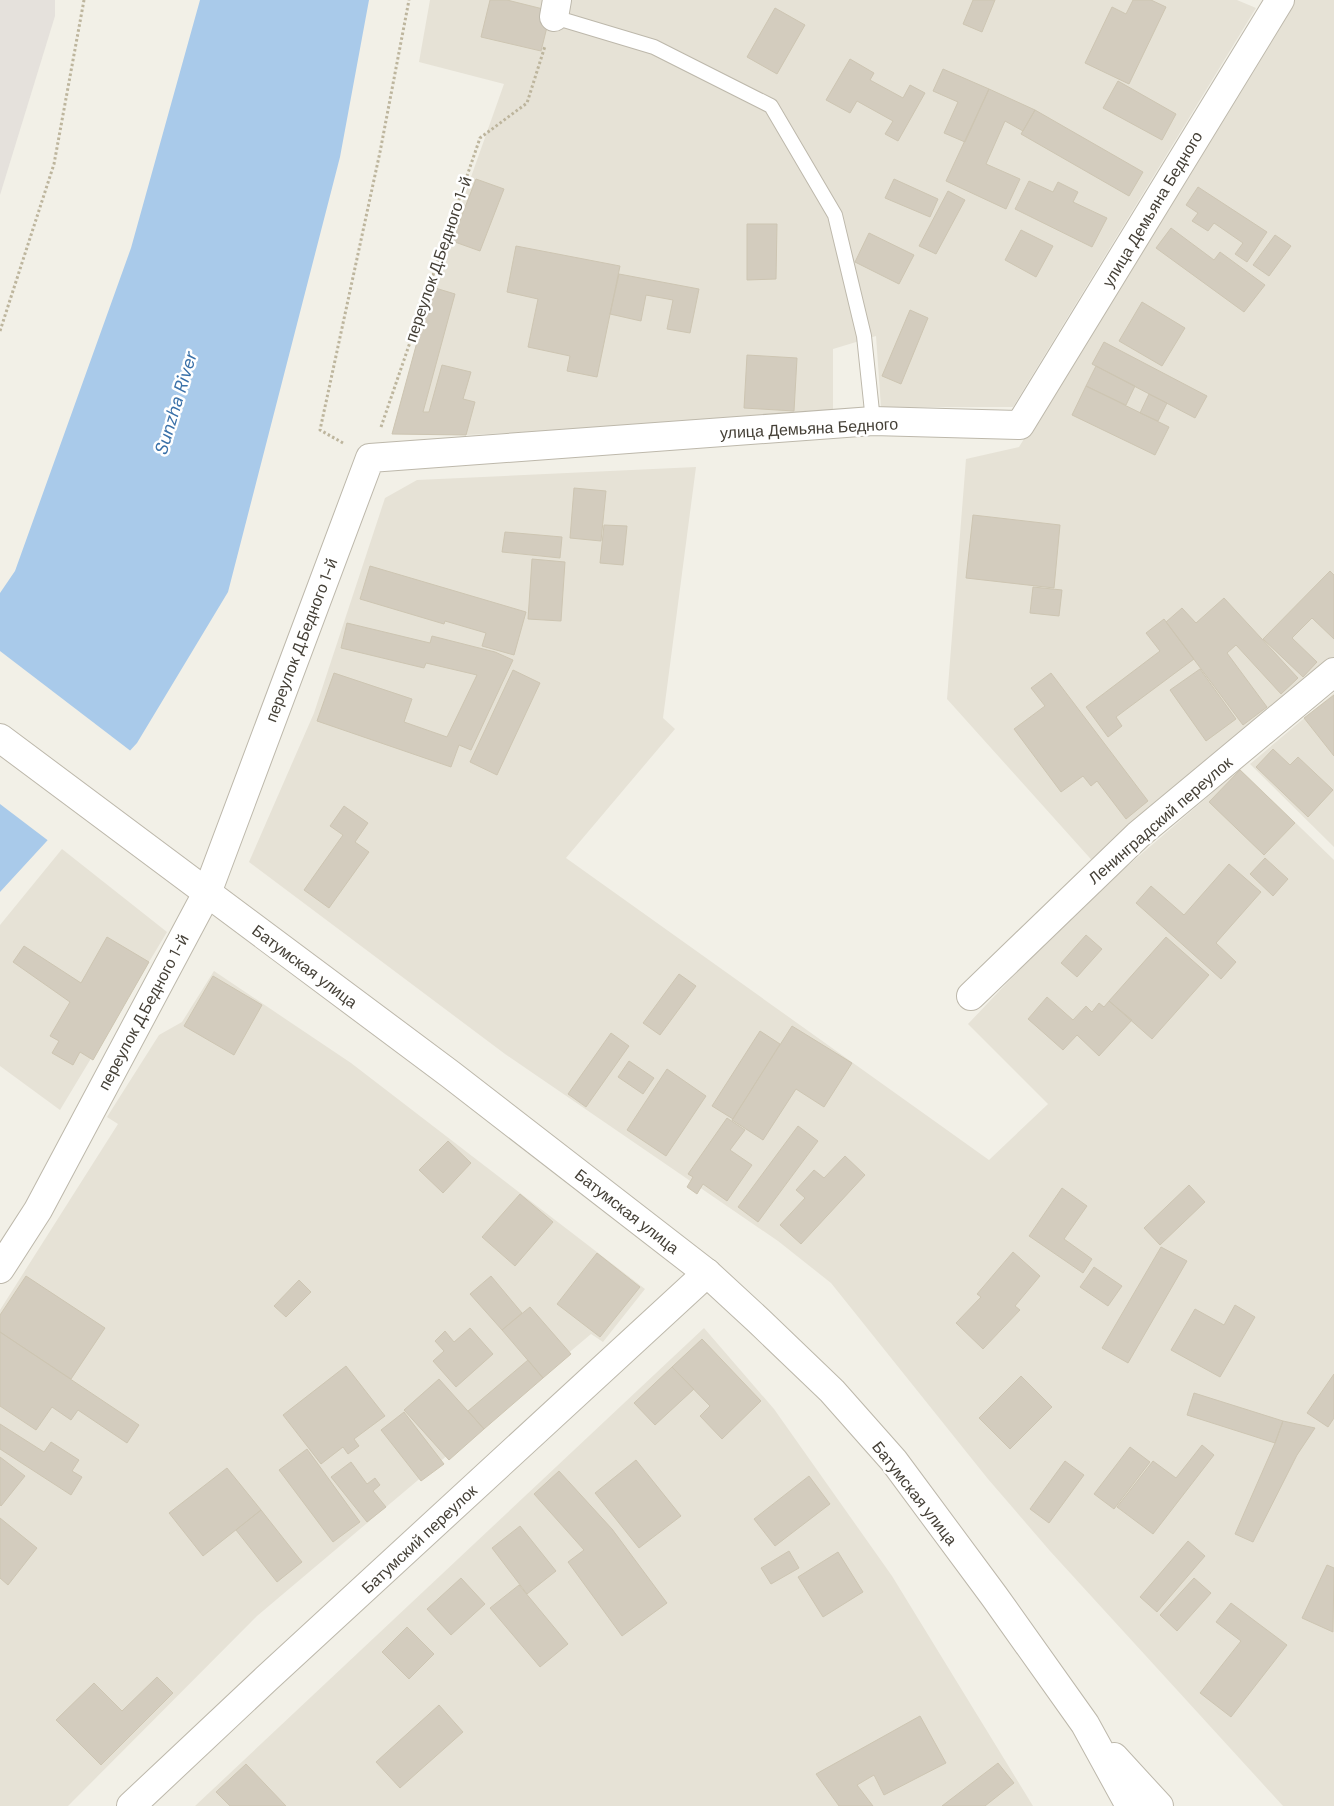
<svg xmlns="http://www.w3.org/2000/svg" width="1334" height="1806" font-family="'DM Sans',sans-serif">
<rect width="100%" height="100%" fill="#f2f0e7"/>
<!-- residential -->
<path fill="#e6e2d6" d="M430,0H1237L1256,8L1013,407H881L876,336L833,349V419L466,435L392,434L432,287L504,84L419,62Z
M1294,0H1334V660L1097,866L947,699L966,459L1019,447Z
M696,467L663,718L675,729L566,858L989,1160L1048,1104L968,1024L1074,912L1240,769L1334,860V1806H1283L1050,1551L988,1479L831,1283L778,1241L505,1054L249,862L314,713L385,498L417,480Z
M1334,693V847L1250,764Z
M62,849L167,932L60,1110L0,1066V925Z
M214,971L351,1063L645,1289L603,1342L591,1334L257,1616L68,1806H0V1310L118,1124L107,1117L159,1035L182,1022Z
M704,1328L774,1409L892,1576L1033,1806H195Z"/>
<!-- industrial -->
<path fill="#e5e1dc" d="M0,0H55V16L0,195Z"/>
<!-- water -->
<path fill="#a9caea" d="M200,0H369L340,157L228,592L137,743L0,892V593L15,571L131,248Z"/>
<!-- pier -->
<path fill="#f2f0e7" d="M0,651L132,752L50,842L0,804Z"/>
<!-- building -->
<path fill="#d3ccbe" stroke="#cdc5b2" d="M490,0H507L551,11L541,51L481,37Z
M973,0H995L982,32L963,24Z
M1133,0H1151L1166,7L1129,84L1085,63L1112,7L1126,14Z
M775,8L805,25L777,74L747,57Z
M850,59L874,73L870,80L903,98L910,85L925,93L898,141L885,134L893,121L857,101L850,113L826,100Z
M943,69L989,89L965,142L944,133L958,102L933,91Z
M1118,81L1176,114L1162,140L1103,108Z
M989,89L1035,110L1023,131L1005,121L986,164L1020,179L1006,209L946,181Z
M1035,110L1143,172L1129,196L1021,134Z
M476,179L504,189L480,251L452,241Z
M894,179L938,199L930,217L885,198Z
M1029,181L1053,192L1058,182L1078,192L1073,202L1107,218L1092,247L1015,209Z
M1198,187L1267,232L1247,262L1235,254L1243,243L1214,223L1208,231L1192,221L1198,213L1186,205Z
M948,191L965,200L936,254L919,246Z
M747,224H777L776,279L747,280Z
M1171,228L1214,260L1220,252L1265,285L1244,312L1156,248Z
M1021,230L1053,246L1036,277L1005,260Z
M869,233L914,255L899,284L855,262Z
M1275,235L1291,246L1269,276L1253,265Z
M516,246L620,266L597,377L567,371L570,356L528,347L538,299L507,292Z
M619,274L699,289L690,333L667,329L673,300L646,295L641,321L610,314Z
M432,287L455,294L423,412H429L442,365L471,372L463,399L475,402L466,435L392,434Z
M1142,302L1185,328L1162,366L1119,341Z
M910,310L928,318L901,384L882,376Z
M1104,342L1207,396L1195,418L1092,364Z
M747,355L797,358L794,411L744,408Z
M1096,366L1135,386L1126,405L1086,386Z
M1086,386L1169,427L1155,455L1072,415Z
M1149,394L1167,403L1158,421L1140,413Z
M574,488L606,491L601,541L570,538Z
M973,515L1060,525L1054,588L966,578Z
M604,525L627,526L623,565L600,563Z
M505,532L562,537L560,558L502,552Z
M532,559L565,562L561,621L528,619Z
M370,566L526,612L514,655L482,646L486,633L445,621L444,624L360,599Z
M1330,571L1334,575V639L1312,618L1292,638L1317,662L1303,677L1263,639Z
M1033,587L1062,590L1059,616L1030,613Z
M1224,598L1298,678L1281,694L1236,645L1227,653L1267,707L1243,725L1166,622L1182,608L1196,623Z
M1164,619L1194,659L1116,717L1122,726L1108,737L1086,707L1160,651L1146,633Z
M347,623L430,643L432,636L495,652L513,660L471,750L459,745L451,767L317,721L334,673L412,699L404,722L447,737L477,675L426,663L424,668L341,648Z
M1200,669L1236,719L1206,741L1170,690Z
M513,670L540,683L497,775L470,762Z
M1051,673L1148,801L1126,819L1097,781L1091,786L1083,776L1061,792L1014,729L1045,706L1031,688Z
M1334,695V756L1304,718Z
M1273,749L1290,765L1298,757L1333,790L1308,817L1256,767Z
M1240,770L1295,823L1264,855L1209,802Z
M344,806L368,823L355,842L369,852L329,908L304,890L343,835L330,826Z
M1265,858L1288,879L1273,896L1250,874Z
M1229,864L1261,892L1216,943L1236,962L1221,979L1136,903L1151,886L1184,915Z
M1086,935L1102,949L1077,977L1061,963Z
M107,937L149,962L93,1060L80,1052L73,1065L52,1053L59,1041L50,1036L70,1002L13,962L24,946L81,983Z
M1166,937L1209,975L1152,1039L1109,1001Z
M679,974L696,986L660,1035L643,1023Z
M213,976L262,1005L234,1055L184,1026Z
M1047,997L1073,1020L1086,1006L1092,1012L1099,1003L1104,1007L1109,1001L1132,1020L1099,1056L1077,1035L1063,1050L1028,1019Z
M792,1026L852,1063L824,1107L796,1089L763,1140L732,1120Z
M760,1031L780,1044L733,1119L712,1106Z
M611,1033L629,1046L586,1107L568,1094Z
M629,1061L654,1078L643,1094L618,1077Z
M667,1069L706,1096L666,1156L627,1130Z
M727,1118L745,1130L730,1150L752,1165L727,1201L703,1184L697,1194L687,1187L693,1177L688,1174Z
M798,1126L818,1141L758,1222L738,1207Z
M448,1141L471,1163L443,1193L419,1170Z
M845,1156L865,1175L801,1244L780,1225L805,1198L796,1190L814,1170L824,1178Z
M1189,1185L1205,1202L1160,1245L1144,1228Z
M1062,1188L1087,1206L1064,1239L1092,1259L1083,1273L1029,1236Z
M520,1194L553,1222L515,1266L482,1237Z
M1161,1247L1187,1261L1128,1363L1102,1348Z
M1013,1252L1040,1276L1015,1306L1020,1310L983,1349L956,1323L981,1297L977,1294Z
M597,1253L640,1287L600,1337L557,1304Z
M1094,1267L1122,1286L1108,1306L1080,1287Z
M26,1276L105,1328L71,1379L0,1332V1315Z
M491,1276L522,1313L502,1330L470,1294Z
M299,1280L311,1292L286,1317L274,1306Z
M1235,1305L1255,1317L1220,1377L1171,1350L1195,1309L1224,1325Z
M530,1307L571,1354L543,1378L502,1330Z
M470,1328L493,1354L456,1387L433,1361L444,1351L435,1341L445,1331L454,1342Z
M0,1332L139,1425L127,1443L78,1410L71,1420L52,1407L36,1430L0,1406Z
M702,1339L761,1401L722,1439L700,1416L710,1406L672,1367Z
M528,1360L543,1378L484,1429L468,1411Z
M346,1366L385,1416L354,1439L359,1446L348,1454L343,1447L321,1464L283,1415Z
M672,1367L694,1389L655,1425L634,1403Z
M1334,1374V1418L1328,1427L1307,1413Z
M1021,1376L1052,1407L1010,1449L979,1418Z
M439,1379L484,1429L449,1460L404,1410Z
M1194,1393L1283,1421L1275,1443L1187,1415Z
M404,1412L444,1464L421,1481L381,1430Z
M1283,1421L1315,1428L1297,1455L1253,1542L1235,1534L1275,1443Z
M0,1424L44,1452L51,1442L79,1460L72,1471L82,1477L71,1495L0,1449Z
M1202,1445L1214,1455L1153,1534L1117,1507L1153,1461L1176,1478Z
M1130,1447L1150,1462L1114,1509L1094,1494Z
M307,1449L360,1522L333,1542L279,1470Z
M0,1457L25,1476L1,1506L0,1505Z
M636,1460L681,1516L639,1548L595,1493Z
M1065,1461L1084,1475L1049,1523L1030,1509Z
M351,1462L367,1484L375,1478L380,1485L373,1491L386,1507L367,1522L331,1477Z
M227,1468L261,1510L203,1556L169,1513Z
M559,1471L612,1529L667,1603L622,1636L568,1562L584,1550L534,1494Z
M809,1476L830,1504L775,1546L754,1519Z
M261,1510L302,1562L277,1582L236,1530Z
M0,1518L37,1548L8,1585L0,1578Z
M520,1526L556,1571L527,1594L492,1548Z
M1188,1541L1205,1556L1157,1612L1140,1597Z
M789,1551L799,1568L771,1584L761,1568Z
M838,1552L863,1592L823,1617L798,1577Z
M1327,1565L1334,1568L1333,1632L1302,1618Z
M461,1578L485,1604L451,1635L427,1609Z
M1194,1578L1211,1593L1177,1631L1160,1615Z
M519,1585L568,1644L540,1667L490,1608Z
M1231,1603L1287,1645L1231,1717L1200,1693L1241,1641L1216,1622Z
M407,1627L434,1654L409,1679L382,1652Z
M157,1677L173,1693L101,1765L56,1720L94,1683L122,1711Z
M439,1705L463,1732L400,1788L376,1762Z
M920,1716L946,1763L884,1795L874,1775L857,1785L873,1806H839L816,1774Z
M998,1763L1014,1783L985,1806H942Z
M246,1764L286,1806H230L216,1792Z"/>
<g fill="none" stroke-linecap="round" stroke-linejoin="round">
<!-- service casing -->
<g stroke="#bdb8ab" stroke-width="16">
<path id="service" d="M554,17L654,47L771,106L835,215L864,336L873,421"/>
</g>
<!-- minor casing -->
<g stroke="#bdb8ab" stroke-width="30">
<path id="minor" d="M554,17L557,0
M971,996L1138,835L1334,672
M0,1269L38,1210L207,893L370,458L873,421L1020,425L1280,0
M131,1806L266,1679L707,1273"/>
</g>
<!-- tertiary casing -->
<g stroke="#bdb8ab" stroke-width="30">
<path id="tertiary" d="M0,738L450,1074L707,1273L759,1321L832,1391L894,1461L994,1596L1085,1724L1130,1806
M1114,1757L1159,1806"/>
</g>
<!-- path -->
<path stroke="#bdb59d" stroke-width="3" stroke-dasharray="2.5 2.5" stroke-linecap="butt" d="M0,331L54,164L84,0
M381,427L480,138L527,103L545,46
M343,443L320,430L380,152L409,0"/>
<!-- service -->
<use href="#service" stroke="#fff" stroke-width="14"/>
<!-- minor -->
<use href="#minor" stroke="#fff" stroke-width="28"/>
<!-- tertiary -->
<use href="#tertiary" stroke="#fff" stroke-width="28"/>
</g>
<g text-anchor="middle" stroke-width="5" stroke-linejoin="round" paint-order="stroke">
<!-- street labels -->
<g font-size="16" fill="#454037" stroke="#fff">
<text transform="translate(1152 209) rotate(-59)" y="6">улица Демьяна Бедного</text>
<text transform="translate(438 259) rotate(-71)" y="6">переулок Д.Бедного 1-й</text>
<text transform="translate(809 428) rotate(-3)" y="6">улица Демьяна Бедного</text>
<text transform="translate(301 640) rotate(-69)" y="6">переулок Д.Бедного 1-й</text>
<text transform="translate(1160 820) rotate(-41)" y="6">Ленинградский переулок</text>
<text transform="translate(305 966) rotate(37)" y="6">Батумская улица</text>
<text transform="translate(143 1012) rotate(-62)" y="6">переулок Д.Бедного 1-й</text>
<text transform="translate(627 1211) rotate(38)" y="6">Батумская улица</text>
<text transform="translate(915 1493) rotate(52)" y="6">Батумская улица</text>
<text transform="translate(419 1539) rotate(-43)" y="6">Батумский переулок</text>
</g>
<!-- water labels -->
<g font-size="18" font-style="italic" fill="#3970a8" stroke="#fff">
<text transform="translate(176 403) rotate(-73)" y="6">Sunzha River</text>
</g>
</g>
</svg>
